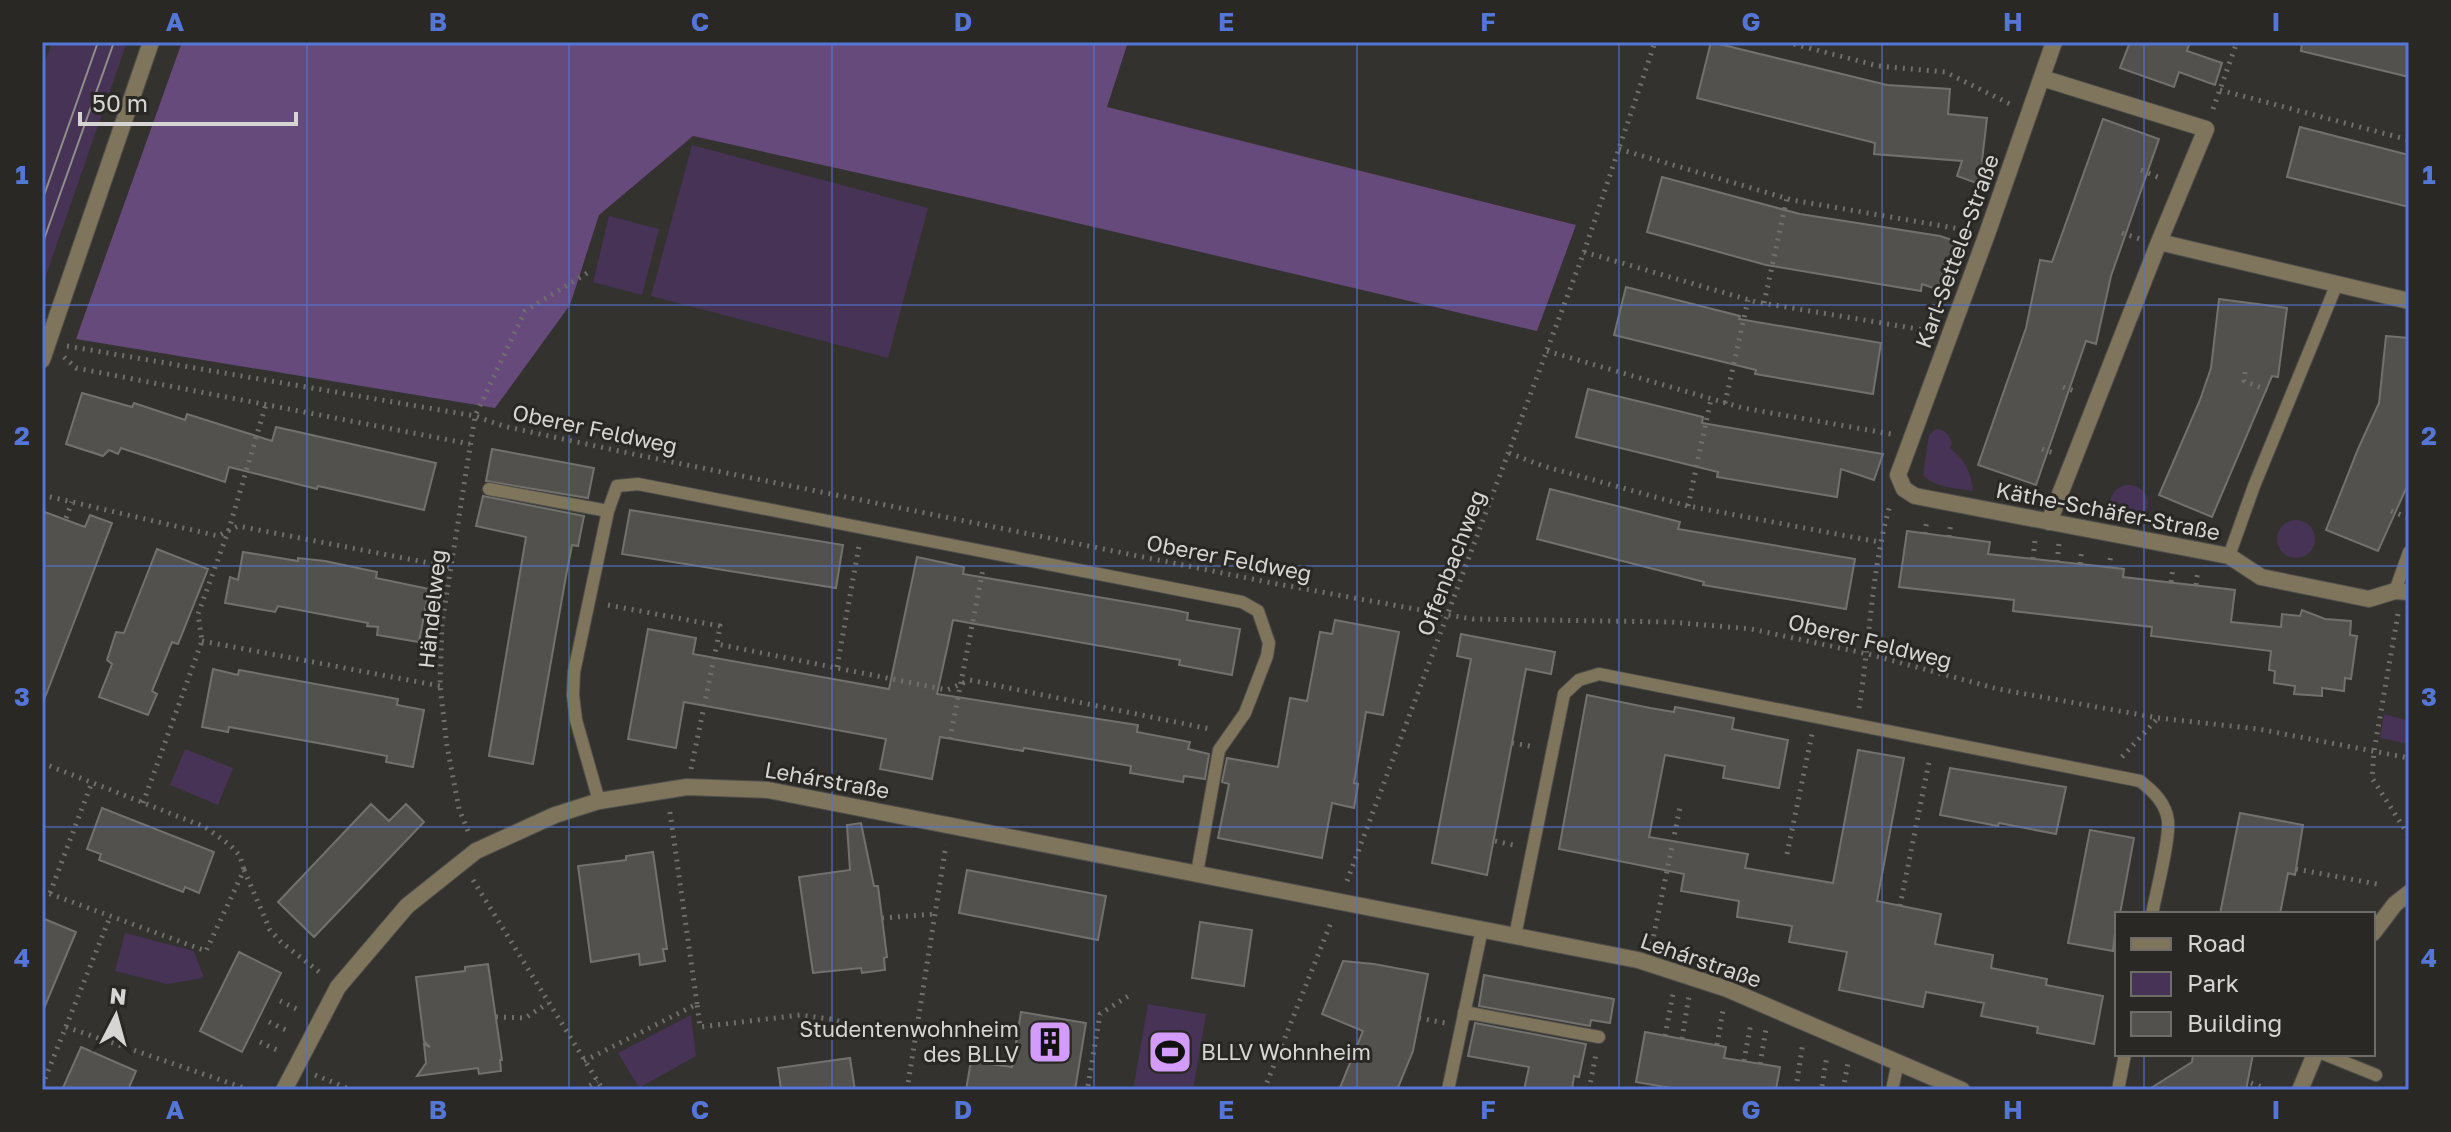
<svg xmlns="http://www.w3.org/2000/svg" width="2451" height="1132" font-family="'Golos Text',sans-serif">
<rect width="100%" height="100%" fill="#33322e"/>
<!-- green -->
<path fill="#463355" d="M52,42H127L42,287V70Z
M692,145L928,208L888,358L651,296Z
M609,216L659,229L642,295L593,282Z
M1936,429C1945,430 1949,434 1952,443L1950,448C1965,460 1971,471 1973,491C1956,488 1935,488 1923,475L1929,435Z
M2110 504a19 19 0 1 1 38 0a19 19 0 1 1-38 0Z
M2277 539a19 19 0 1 1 38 0a19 19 0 1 1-38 0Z
M2384,714L2409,721V744L2380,738Z
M185,749L233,768L218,805L170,785Z
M125,933L194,951L204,978L167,984L115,971Z
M1148,1004L1206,1014L1193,1090H1133Z
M691,1015L696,1056L639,1088L618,1053Z"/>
<!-- forest -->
<path fill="#664a7b" d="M182,42H1128L1107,107L1576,225L1537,331L975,199L693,136L599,215L570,305L495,408L76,339Z"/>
<!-- building -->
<path fill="#53514e" stroke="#73716e" stroke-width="2" d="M1711,42L1887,85L1950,89L1948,114L1987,118L1982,161L1987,163L1979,184L1957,176L1962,161L1874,154L1875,143L1697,98Z
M2130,42H2190L2187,51L2222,63L2215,85L2179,72L2174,87L2120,68Z
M2302,42H2409V77L2301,51Z
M2103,119L2159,139L2111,276L2096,344L2086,341L2036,485L1978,465L2026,328L2040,260L2052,262Z
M2300,127L2409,155V207L2287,177Z
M1662,177L1800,214L1940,236L1958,242L1942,291L1922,284L1921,291L1766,265L1647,232Z
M1626,287L1740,316L1739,319L1881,343L1873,394L1755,374L1756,370L1614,335Z
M2219,299L2287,308L2278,377L2272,376L2212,517L2159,495L2200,400L2211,368Z
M2386,336L2409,338V482L2378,551L2326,530L2358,449L2379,403Z
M1588,389L1703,417L1702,423L1883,454L1874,480L1841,469L1837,497L1717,477L1718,472L1576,437Z
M82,393L132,407L134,403L185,420L187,414L272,441L276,427L436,463L424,510L318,486L317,489L229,467L225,482L121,448L118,454L109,450L103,456L66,444Z
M492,449L594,468L588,498L486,481Z
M1550,489L1680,522L1678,529L1855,559L1846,609L1703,585L1704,582L1537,539Z
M483,496L584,516L578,546L572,545L566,576L533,764L489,756L526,537L476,526Z
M630,510L843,545L836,588L622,554Z
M42,511L85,527L90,515L112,523L44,700Z
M1907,531L1990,542L1988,554L2124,569L2123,577L2235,590L2231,622L2281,627L2282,614L2300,616L2302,610L2325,619L2351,621L2350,635L2357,636L2351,679L2345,678L2344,691L2322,688V696L2294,694L2295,686L2274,683L2275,671L2269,670L2271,651L2151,636L2152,627L2013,611L2014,600L1899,587Z
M157,549L208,569L178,644L172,642L152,691L157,694L148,715L99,697L112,664L107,660L116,632L124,633Z
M243,552L298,561V558L325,561L377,572L376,578L429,589L419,642L377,635L378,627L367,626L368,623L278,606L275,612L225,603L230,577L238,580Z
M917,557L964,567L963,574L1174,610L1188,613L1187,620L1240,629L1232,675L1179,665L1180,660L953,620L948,644L937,694L1138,725L1137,732L1190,742L1188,749L1209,754L1205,779L1184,776L1183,782L1130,773L1131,766L1024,748L1023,751L940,737L932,779L880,769L886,739L684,702L676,748L628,739L648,629L696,638L693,654L889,689Z
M1335,620L1399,632L1383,715L1366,712L1354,783L1358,784L1354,808L1332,803L1322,858L1218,838L1229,784L1222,782L1227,758L1278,767L1290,698L1307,701L1320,632L1332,634Z
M1461,634L1555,652L1551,674L1526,669L1487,875L1432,863L1471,659L1457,656Z
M213,669L238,675L239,670L398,699L397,705L424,710L413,767L386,762L387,756L334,746L229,727L228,732L202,727Z
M1587,695L1650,708L1674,712L1675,707L1734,718L1732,729L1788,740L1779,788L1723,778L1725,766L1665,755L1649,837L1748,854L1745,868L1833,883L1858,750L1904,758L1877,901L1941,914L1935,944L1993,955L1991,968L2047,979L2046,985L2103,996L2094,1044L2037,1033L2038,1027L1981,1016L1984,1003L1926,992L1923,1007L1839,990L1847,952L1789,942L1792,926L1737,917L1739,901L1681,891L1684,874L1559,849Z
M1950,768L2066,787L2056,834L1999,823L1998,826L1940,815Z
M371,804L389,821L406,804L424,822L314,937L278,902Z
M102,808L214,852L199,893L185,887L183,892L99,860L101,854L87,849Z
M2240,813L2303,825L2295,875L2288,873L2280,914H2220Z
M861,823L874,886H878L887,957L884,958L885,970L862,973L861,968L813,973L799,877L850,870L847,825Z
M2090,830L2134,838L2120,914H2117L2113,951L2068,943Z
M653,852L667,949H663L665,961L640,965L639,954L591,962L578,866L626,860V856Z
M967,870L1106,896L1098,940L959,913Z
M42,918L76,932L42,1013Z
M1200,922L1252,930L1244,986L1192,978Z
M239,952L281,973L242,1052L200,1031Z
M1343,961L1374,964L1428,974L1413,1051L1397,1090H1339L1363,1031L1322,1014Z
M488,964L502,1060H500L501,1071L479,1074L478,1068L417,1076L426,1063L424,1044L430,1047L424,1041L416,977L465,971V967Z
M1484,975L1614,999L1610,1023L1591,1020L1590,1026L1479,1006Z
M1021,1012L1086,1023L1075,1090H966L971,1061L1012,1067Z
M1475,1023L1586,1044L1579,1077L1574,1076L1572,1090H1524L1529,1067L1468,1056Z
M1645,1032L1726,1047L1724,1058L1780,1067L1776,1090H1682L1636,1082Z
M81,1047L136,1071L128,1090H62Z
M2193,1054H2253L2246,1090H2148L2192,1062Z
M850,1058L855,1090H781L778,1068Z"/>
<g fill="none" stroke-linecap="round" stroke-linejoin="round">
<!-- service casing -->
<g stroke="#504f4c" stroke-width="14">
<path id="service" d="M489,489L608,511
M2229,556L2254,486L2336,286
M2395,591L2409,552
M599,801L576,720L573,695L574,672L608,511L617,486L638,484L1242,602L1258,611L1269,643L1267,656L1245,713L1219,750L1197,873
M1515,936L1564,694L1579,680L1599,674L2140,781C2153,791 2166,803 2168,821C2170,840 2156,893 2152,914
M1464,1012L1599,1037
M2324,1054L2376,1075
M1448,1090L1482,929
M1892,1090L1898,1062
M2118,1090L2125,1054"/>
</g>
<!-- minor casing -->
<g stroke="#504f4c" stroke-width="18">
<path id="minor" d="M2054,42L1987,234L1898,475L1904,489L1915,496L2229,556L2261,577L2369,599L2395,591L2409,592
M2042,78L2206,129L2159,242L2409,301
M42,360L151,42
M2049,522L2159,242
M2373,933L2395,904L2409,893
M284,1090L338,987L407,906L476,851L555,815L599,801L687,787L768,790L1638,960L1727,989L1962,1090
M2300,1090L2315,1054"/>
</g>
<!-- path -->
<path stroke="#706f6b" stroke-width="5" stroke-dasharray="2 6" stroke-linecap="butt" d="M1786,42L1878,66L1945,72L2010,104
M2220,90L2409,140
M2213,109L2237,42
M1619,149L1792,200L1966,230
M2141,170L2162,179
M2122,233L2140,239
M1584,252L1756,302L1930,331
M1764,303L1787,198
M67,346L475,416L503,426L628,453L1272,583L1448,615L1473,619L1671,622L1751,629L1868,654L1998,689L2158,718L2258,729L2409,758
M1547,351L1743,408L1891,434
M64,357L76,368L470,444
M2245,372L2244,381L2272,392
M2063,387L2077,392
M1725,403L1748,300
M2042,449L2056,454
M1509,453L1543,466L1688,506L1879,542
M42,495L218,536L238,526L450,567
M1688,506L1711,399
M2391,511L2409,518
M66,518L72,502
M1925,534L1927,519
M1949,537L1951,522
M2033,559L2035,540
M2057,562L2059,543
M2080,564L2082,549
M2109,568L2111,553
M2171,582L2173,568
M2196,585L2198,570
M608,605L720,626L717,644L947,690L970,680L1210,729
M2398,614L2374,751L2372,778L2409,836
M202,641L440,686
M837,667L859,546
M1859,708C1870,641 1871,571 1890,505
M950,739L983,569
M1512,743L1535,747
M2122,757L2158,718
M42,763L205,827L230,845L240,856L244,870
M691,769L717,644
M143,803L202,641L198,614L229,529L266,404
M670,812L697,1004
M468,831L459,809L447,746L440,686L442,623L475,416L525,311L592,270
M1495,841L1513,845
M1787,854L1812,734
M2296,869L2382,885
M473,880L603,1090
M1347,881L1584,252L1655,42
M42,891L206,951L244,870L270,930L281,942L322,974
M50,893L92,782
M1900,906L1930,757
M882,918L935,914
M1652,944L1680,807
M280,1001L301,1011
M496,1017L525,1018L548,1003
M1419,1018L1445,1023
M269,1022L290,1032
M66,1027L250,1090
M1665,1036L1673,994
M1682,1039L1689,996
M260,1042L281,1052
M1717,1045L1723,1010
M584,1061L697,1004L700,1027L800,1015L830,1019L915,1039
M1744,1061L1751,1023
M1760,1064L1766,1029
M315,1075L352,1090
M1797,1081L1803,1042
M2251,1083L2269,1090
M42,1086L110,917
M1088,1086L1100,1014L1133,993
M1822,1086L1827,1055
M583,1090L597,1081
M907,1090L946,845
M1264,1090L1332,920
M1589,1090L1596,1054
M1843,1090L1848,1063"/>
<!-- service -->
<use href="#service" stroke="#7f745c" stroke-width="12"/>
<!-- minor -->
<use href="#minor" stroke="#7f745c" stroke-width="16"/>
<!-- tram -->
<path stroke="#908f8c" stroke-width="2" d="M42,201L98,42
M42,245L114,42"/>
</g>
<!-- grid -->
<path fill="none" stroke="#5476d6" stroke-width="2" stroke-opacity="0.55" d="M307,42V1090M569,42V1090M832,42V1090M1094,42V1090M1357,42V1090M1619,42V1090M1882,42V1090M2144,42V914M42,305H2409M42,566H2409M42,827H2409M2144,1054V1090"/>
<!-- icons -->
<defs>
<g id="building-square" transform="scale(2.3)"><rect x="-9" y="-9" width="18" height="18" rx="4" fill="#d39cfc" stroke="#292824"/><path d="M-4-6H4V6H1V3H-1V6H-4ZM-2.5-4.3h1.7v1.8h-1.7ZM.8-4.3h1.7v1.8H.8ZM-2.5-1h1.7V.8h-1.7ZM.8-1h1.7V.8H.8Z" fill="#111"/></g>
<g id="stadium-square" transform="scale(2.3)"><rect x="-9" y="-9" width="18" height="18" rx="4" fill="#d39cfc" stroke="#292824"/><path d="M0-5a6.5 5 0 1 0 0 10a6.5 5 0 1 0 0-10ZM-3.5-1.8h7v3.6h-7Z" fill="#111"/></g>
</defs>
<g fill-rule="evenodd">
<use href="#building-square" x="1050" y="1042"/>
<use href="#stadium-square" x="1170" y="1052"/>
</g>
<g text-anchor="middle" stroke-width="6" stroke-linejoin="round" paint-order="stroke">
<!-- street labels -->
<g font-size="22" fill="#d6d5d3" stroke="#292824">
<text transform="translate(1957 251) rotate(-70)" y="8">Karl-Settele-Straße</text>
<text transform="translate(595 429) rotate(12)" y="8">Oberer Feldweg</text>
<text transform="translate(2108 511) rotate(11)" y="8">Käthe-Schäfer-Straße</text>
<text transform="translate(1229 558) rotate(11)" y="8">Oberer Feldweg</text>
<text transform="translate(1451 563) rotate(-69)" y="8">Offenbachweg</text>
<text transform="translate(432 609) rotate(-84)" y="8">Händelweg</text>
<text transform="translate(1870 641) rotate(14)" y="8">Oberer Feldweg</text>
<text transform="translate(827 780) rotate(10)" y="8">Lehárstraße</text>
<text transform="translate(1701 960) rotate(19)" y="8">Lehárstraße</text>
</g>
<!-- poi labels -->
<g font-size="22" fill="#d6d5d3" stroke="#292824" text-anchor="end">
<text x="1019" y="1037">Studentenwohnheim<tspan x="1019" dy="25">des BLLV</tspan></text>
<text x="1201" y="1060" text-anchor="start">BLLV Wohnheim</text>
</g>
</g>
<!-- border -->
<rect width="2451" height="1132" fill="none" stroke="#292824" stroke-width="88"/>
<!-- legend -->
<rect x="2115" y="912" width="260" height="144" fill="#292824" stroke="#6e6d6a" stroke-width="2"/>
<rect x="2131" y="938" width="40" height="12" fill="#7f745c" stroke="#6e6d6a" stroke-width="2"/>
<text x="2187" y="952" font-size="24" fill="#d6d5d3">Road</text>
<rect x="2131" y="972" width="40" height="24" fill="#463355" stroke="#6e6d6a" stroke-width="2"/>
<text x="2187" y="992" font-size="24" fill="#d6d5d3">Park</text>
<rect x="2131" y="1012" width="40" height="24" fill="#53514e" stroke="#6e6d6a" stroke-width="2"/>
<text x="2187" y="1032" font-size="24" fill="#d6d5d3">Building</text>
<!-- north arrow -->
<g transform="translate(116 1016) rotate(6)" stroke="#292824" stroke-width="6" paint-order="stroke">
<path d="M0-6L14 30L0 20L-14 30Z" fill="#d6d5d3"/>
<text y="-12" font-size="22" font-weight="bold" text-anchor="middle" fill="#d6d5d3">N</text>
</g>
<!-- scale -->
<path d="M80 112v12h216v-12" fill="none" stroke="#d6d5d3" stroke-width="4"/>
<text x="92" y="112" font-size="24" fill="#d6d5d3" stroke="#292824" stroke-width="6" paint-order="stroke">50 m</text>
<rect x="44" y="44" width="2363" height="1044" fill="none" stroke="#5476d6" stroke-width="3"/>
<g font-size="26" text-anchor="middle" font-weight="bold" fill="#5476d6">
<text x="175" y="31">A</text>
<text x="438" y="31">B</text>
<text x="700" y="31">C</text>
<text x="963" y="31">D</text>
<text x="1226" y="31">E</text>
<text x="1488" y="31">F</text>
<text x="1751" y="31">G</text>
<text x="2013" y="31">H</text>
<text x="2276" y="31">I</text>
<text x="22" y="184">1</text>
<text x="2429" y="184">1</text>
<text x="22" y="445">2</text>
<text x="2429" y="445">2</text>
<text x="22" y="706">3</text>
<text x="2429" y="706">3</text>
<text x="22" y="967">4</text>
<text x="2429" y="967">4</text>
<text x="175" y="1119">A</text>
<text x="438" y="1119">B</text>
<text x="700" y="1119">C</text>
<text x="963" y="1119">D</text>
<text x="1226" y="1119">E</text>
<text x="1488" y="1119">F</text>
<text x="1751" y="1119">G</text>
<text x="2013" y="1119">H</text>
<text x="2276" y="1119">I</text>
</g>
</svg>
